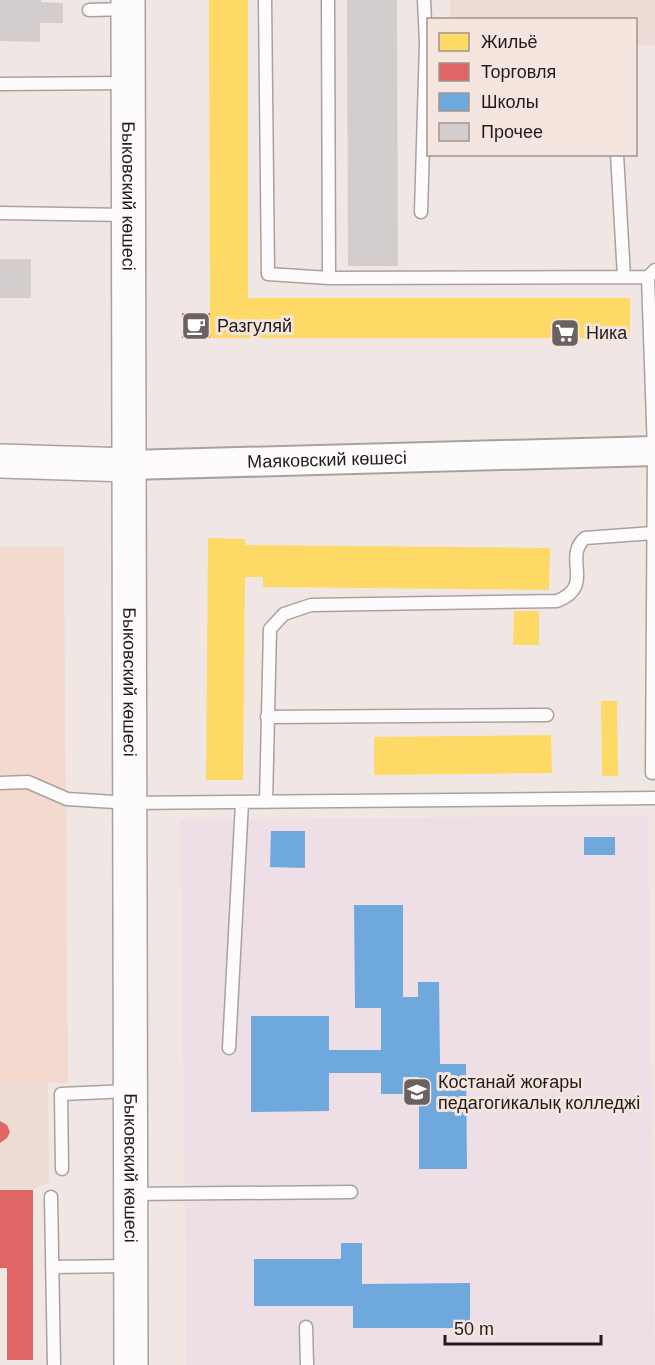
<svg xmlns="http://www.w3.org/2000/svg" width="655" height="1365" font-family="Helvetica,sans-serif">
<rect width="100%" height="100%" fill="#f0e7e4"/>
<!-- built -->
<path fill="#eddbd5" d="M450,0H655V45H636V20L450,19Z
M0,1083H48L49,1182L33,1190H0Z"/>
<!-- education -->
<path fill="#eedfe6" d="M648,815L655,1365H187L180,820Z"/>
<!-- green -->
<path fill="#f4d9cf" d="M0,547H64L68,1083H0Z"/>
<!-- homes -->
<path fill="#ffd966" d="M209,0H248V298H630V338H210Z
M208,538L245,539V545L550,548L549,590L263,587V577H245L243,780H206Z
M514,611H539V645H513Z
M601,701H617L618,776H602Z
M551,735L552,773L374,775V737Z"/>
<!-- shops -->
<path fill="#e06666" d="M182,313H210V338H182Z
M0,1121L7,1125L10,1132L7,1138L0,1143Z
M0,1190H33V1360H7V1268H0Z"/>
<!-- schools -->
<path fill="#6fa8dc" d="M271,831H305V868L270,867Z
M584,837H615V855H584Z
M354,905H403V997H418V982H439L440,1064H466L467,1169H419V1077H403V1094H381V1073H329V1111L251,1112V1016H329V1050H381V1008H355Z
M341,1243H362V1284L470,1283V1328H353V1306H254V1259H341Z"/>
<!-- building -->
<path fill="#d4cdcd" d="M0,0H41V2L63,3V23H40V42L0,41Z
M347,0H397L398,266H348Z
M0,259H31V298H0Z"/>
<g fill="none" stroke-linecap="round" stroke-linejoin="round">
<!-- service casing -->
<g stroke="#a8a29f" stroke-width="15">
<path id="service" d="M265,0L268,274L329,278L648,277
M328,0L329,278
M424,0L426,43L428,49
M89,10L127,9
M0,84L127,83
M617,154L624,277
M421,212L426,43
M0,213L127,215
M267,717L547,715
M652,773L654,451L648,277L655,270
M0,783L28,782L67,799L130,803L655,798
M266,802L270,629L284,614L311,605L557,601C596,586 562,558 585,538L653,533
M229,1048L242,802
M62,1169L61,1094L129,1091
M132,1194L351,1192
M51,1197L54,1365
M52,1267L129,1266
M306,1327L307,1365"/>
</g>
<!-- tertiary casing -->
<g stroke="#a8a29f" stroke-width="32">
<g id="tertiary">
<path id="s1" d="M129,465L655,451"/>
</g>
</g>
<!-- secondary casing -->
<g stroke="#a8a29f" stroke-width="36">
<g id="secondary">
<path id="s2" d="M128,0L131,1365"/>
<path d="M0,461L129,465"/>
</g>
</g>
<!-- service -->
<use href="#service" stroke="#fdfbfb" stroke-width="12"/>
<!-- tertiary -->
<use href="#tertiary" stroke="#fdfbfb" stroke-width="28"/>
<!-- secondary -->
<use href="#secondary" stroke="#fdfbfb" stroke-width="33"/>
</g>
<!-- icons -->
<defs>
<g id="cafe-square" transform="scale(1.5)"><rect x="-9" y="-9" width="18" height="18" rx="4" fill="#696260" stroke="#f5e5df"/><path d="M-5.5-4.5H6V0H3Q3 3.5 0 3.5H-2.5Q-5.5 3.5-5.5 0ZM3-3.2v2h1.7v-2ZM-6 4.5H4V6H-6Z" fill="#fff"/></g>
<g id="supermarket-square" transform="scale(1.5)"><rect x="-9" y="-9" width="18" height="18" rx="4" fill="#696260" stroke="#f5e5df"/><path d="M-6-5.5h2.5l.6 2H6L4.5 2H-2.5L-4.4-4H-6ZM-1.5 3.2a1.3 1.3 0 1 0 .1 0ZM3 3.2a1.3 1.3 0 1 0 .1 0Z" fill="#fff"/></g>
<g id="university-square" transform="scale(1.5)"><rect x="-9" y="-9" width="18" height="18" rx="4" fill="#696260" stroke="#f5e5df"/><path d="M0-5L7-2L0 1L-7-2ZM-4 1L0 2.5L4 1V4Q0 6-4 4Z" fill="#fff"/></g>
</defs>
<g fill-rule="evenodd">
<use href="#cafe-square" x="196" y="326"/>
<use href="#supermarket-square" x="565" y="333"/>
<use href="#university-square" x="417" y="1092"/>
</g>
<g text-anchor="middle" stroke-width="6" stroke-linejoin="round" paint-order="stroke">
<!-- street labels -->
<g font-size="18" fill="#211b19" stroke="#f5e5df">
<text dy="6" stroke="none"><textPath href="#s2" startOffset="196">Быковский көшесі</textPath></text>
<text dy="6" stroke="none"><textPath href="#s1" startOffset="198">Маяковский көшесі</textPath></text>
<text dy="6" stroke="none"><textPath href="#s2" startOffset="682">Быковский көшесі</textPath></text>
<text dy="6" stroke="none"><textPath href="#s2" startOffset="1168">Быковский көшесі</textPath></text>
</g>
<!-- poi labels -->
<g font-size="18" fill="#211b19" stroke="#f5e5df" text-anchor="start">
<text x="217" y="332">Разгуляй</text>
<text x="586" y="339">Ника</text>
<text x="438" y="1088">Костанай жоғары<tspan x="438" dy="21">педагогикалық колледжі</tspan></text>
</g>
</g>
<!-- legend -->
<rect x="427" y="18" width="210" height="138" fill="#f5e5df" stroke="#a09490" stroke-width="1.5"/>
<rect x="439" y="33" width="30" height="18" fill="#ffd966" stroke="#a09490" stroke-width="1.5"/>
<text x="481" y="48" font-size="18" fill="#211b19">Жильё</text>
<rect x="439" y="63" width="30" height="18" fill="#e06666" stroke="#a09490" stroke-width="1.5"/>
<text x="481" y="78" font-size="18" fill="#211b19">Торговля</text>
<rect x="439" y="93" width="30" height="18" fill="#6fa8dc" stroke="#a09490" stroke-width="1.5"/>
<text x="481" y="108" font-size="18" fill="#211b19">Школы</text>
<rect x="439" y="123" width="30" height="18" fill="#d4cdcd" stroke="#a09490" stroke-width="1.5"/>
<text x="481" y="138" font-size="18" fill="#211b19">Прочее</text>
<!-- scale -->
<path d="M445 1335v9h156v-9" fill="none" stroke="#211b19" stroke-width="3"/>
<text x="454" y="1335" font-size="18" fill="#211b19" stroke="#f5e5df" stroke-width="4.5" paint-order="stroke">50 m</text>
</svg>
